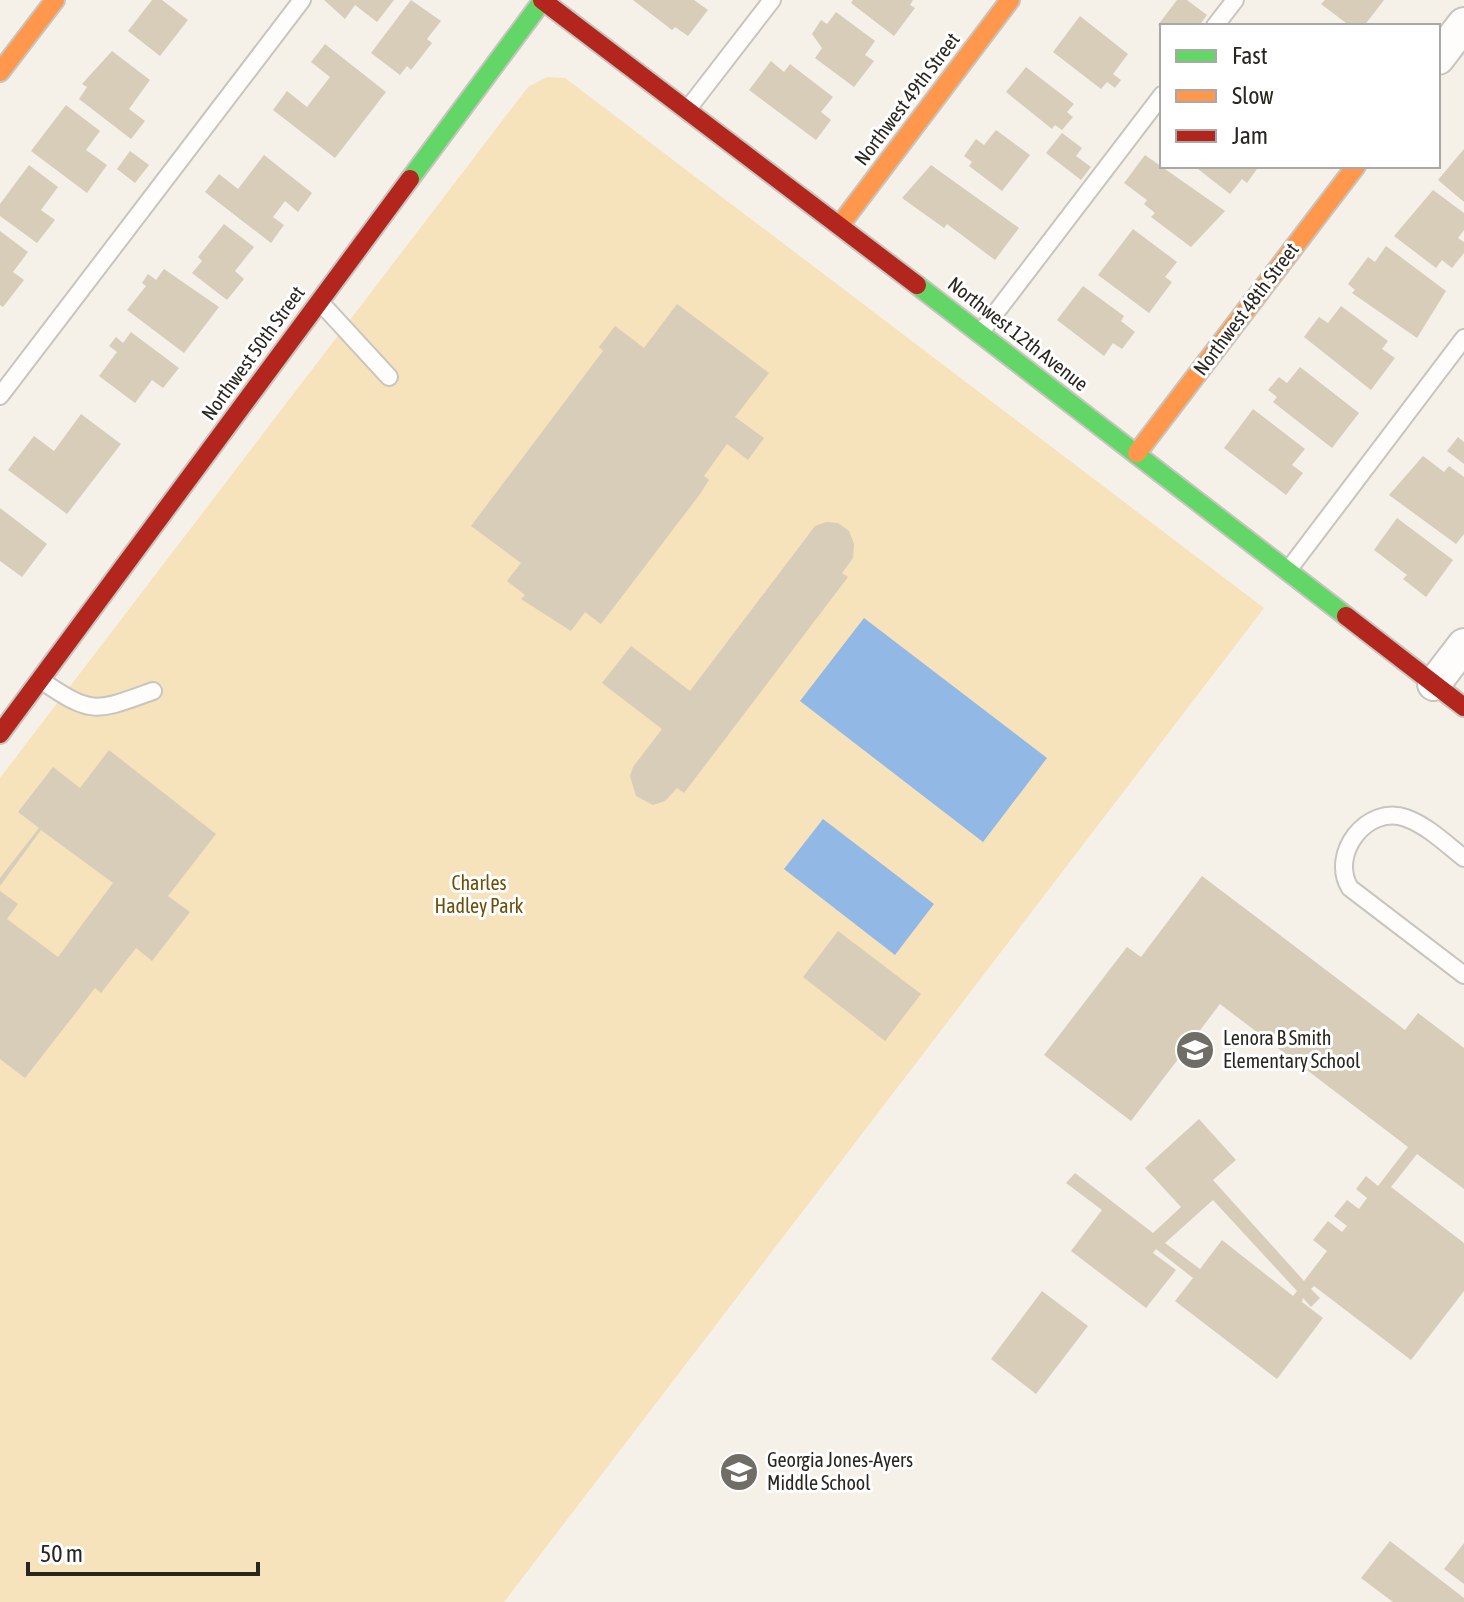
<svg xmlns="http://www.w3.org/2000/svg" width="1464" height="1602" font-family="'Asap Condensed',sans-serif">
<rect width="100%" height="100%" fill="#f5f1e8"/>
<!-- green -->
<path fill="#f6e2bb" d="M547,77L565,78L1264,608L504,1602H0V778L528,87Z"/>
<!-- water -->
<path fill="#92b8e5" d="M864,618L1047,758L983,842L800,701Z
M823,819L934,904L895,955L784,869Z"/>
<!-- building -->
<path fill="#d7cdb9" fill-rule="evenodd" d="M152,0H162L188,20L160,56L128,31Z
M324,0H394L377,22L355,5L345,19Z
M411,0L441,21L427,39L432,43L411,70L407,66L400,75L371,53Z
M633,0H694L708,10L688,36L675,27L672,30Z
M853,0H913L910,5L915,8L894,36L851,3Z
M1177,0H1187L1207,15L1199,26L1162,28L1158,25Z
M1325,0H1384L1364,26H1350L1321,4Z
M836,12L875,41L865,55L874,61L854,87L815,58L822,48L812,34L821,20L827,24Z
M1080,16L1128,54L1113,74L1121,80L1115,88L1107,82L1101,89L1053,52Z
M325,44L386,92L335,158L273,110L287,91L307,107L330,77L311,62Z
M112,51L150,80L129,109L145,121L131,139L79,99L87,87L82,84Z
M771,61L784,72L790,64L833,97L821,112L831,120L816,140L749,90Z
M1026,67L1074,104L1067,112L1073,117L1062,130L1055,125L1052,129L1006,92Z
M66,105L100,131L86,150L107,165L87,193L31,151Z
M996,130L1030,155L1002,191L969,166L972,162L964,156L976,139L984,145Z
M1062,133L1082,148L1076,156L1091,167L1081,180L1046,153Z
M1464,149V202L1438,180Z
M130,151L149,165L135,183L117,169Z
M264,155L312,193L298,212L285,201L273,217L284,225L271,243L205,192L219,174L238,189Z
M1145,155L1225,211L1191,247L1151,217L1155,213L1144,204L1147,200L1124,183Z
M29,165L58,187L41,210L55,220L37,243L0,216V204Z
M931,165L1019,228L995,260L947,224L944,228L902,198Z
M1201,166H1259L1247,183L1242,179L1230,194L1198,169Z
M1433,190L1464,213V230L1458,238L1464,242V253L1452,268L1442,260L1436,268L1394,236Z
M224,224L254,247L235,271L244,279L227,300L192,273L202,261L198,257Z
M1133,229L1177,262L1165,277L1172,282L1149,313L1098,275Z
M0,231L28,252L13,272L24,280L3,307L0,305Z
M1386,246L1446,291L1417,338L1352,293L1355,290L1348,284L1368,257L1375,262Z
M164,269L219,307L184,353L127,310L146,286L142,283L148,274L156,280Z
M1083,286L1124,316L1121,321L1135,332L1122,349L1113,343L1104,356L1057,320Z
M677,304L769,373L735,417L764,438L748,460L727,444L704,476L709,480L700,494L601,624L585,612L571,631L521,599L525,595L507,581L521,563L471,526L603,351L599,347L615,326L644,348Z
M1341,306L1388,341L1382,349L1395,358L1371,390L1304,337L1319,317L1328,323Z
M131,332L179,368L163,388L152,380L135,403L99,376L117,352L109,346L116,337L123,343Z
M1300,367L1359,413L1332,448L1273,402L1277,397L1268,390L1279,377L1287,383Z
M1253,409L1305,449L1292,465L1303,473L1286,495L1224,448Z
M81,414L121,444L67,514L8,470L34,436L54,451Z
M1458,437L1464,442V464L1447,451Z
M1423,456L1444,472L1449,466L1464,477V534L1456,544L1389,495Z
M0,508L47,544L22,577L0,561Z
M1397,518L1453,560L1426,597L1403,579L1407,575L1374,550Z
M826,522L838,523L849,531L854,544L853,558L842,573L848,577L684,793L677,788L665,801L653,805L636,796L630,776L633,767L662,729L602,683L631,646L690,691L815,526Z
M109,750L216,834L168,896L190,912L152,961L136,948L101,993L95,988L25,1078L0,1059V891L18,904L7,919L58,957L113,883L41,830L0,886V878L39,828L18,812L53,767L80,788Z
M1202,876L1405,1030L1418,1013L1464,1048V1189L1417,1154L1391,1187L1464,1243V1291L1411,1360L1314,1286L1311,1289L1320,1298L1311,1307L1303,1298L1302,1302L1323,1318L1277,1379L1175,1301L1193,1278L1156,1249L1153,1253L1176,1270L1146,1308L1071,1251L1102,1210L1066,1183L1075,1173L1153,1233L1181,1207L1145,1168L1199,1119L1236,1160L1213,1180L1304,1281L1327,1251L1313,1240L1328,1221L1342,1232L1347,1226L1334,1216L1347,1200L1359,1209L1367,1198L1356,1189L1366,1176L1378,1186L1408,1147L1220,1004L1131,1121L1044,1055L1127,947L1141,957ZM1213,1200L1297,1291L1293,1296L1222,1240L1200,1269L1165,1243Z
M838,931L921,994L885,1041L803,977Z
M1042,1291L1088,1326L1036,1394L991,1359Z
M1390,1541L1464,1598V1602H1393L1361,1578Z
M1464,1543V1584L1444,1569Z"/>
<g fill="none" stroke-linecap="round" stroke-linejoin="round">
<!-- lane casing -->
<g stroke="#c8c4be" stroke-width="20">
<path id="lane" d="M1215,26L1235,0
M687,110L772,0
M320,302L389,377
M981,332L1162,95
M0,396L302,0
M1289,569L1464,338
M42,681C93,716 97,711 153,691
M1464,858C1446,844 1428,826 1406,818C1367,804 1329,854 1350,888L1464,975"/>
</g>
<!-- street casing -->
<g stroke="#c8c4be" stroke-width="36">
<path id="street" d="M1438,58L1464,24
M1434,684L1464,645"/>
</g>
<!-- fast casing -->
<g stroke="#c8c4be" stroke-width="22">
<path id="fast" d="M410,179L543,0
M917,285L1346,616"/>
</g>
<!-- slow casing -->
<g stroke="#c8c4be" stroke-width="22">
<path id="slow" d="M0,72L55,0
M840,225L1010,0
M1137,453L1356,166"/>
</g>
<!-- jam casing -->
<g stroke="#c8c4be" stroke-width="22">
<path id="jam" d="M542,0L917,285
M1346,616L1464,707
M0,734L410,179"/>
</g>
<!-- lane -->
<use href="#lane" stroke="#fefdfc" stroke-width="16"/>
<!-- street -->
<use href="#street" stroke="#fefdfc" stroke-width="32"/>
<!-- fast -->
<use href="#fast" stroke="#63d668" stroke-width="18"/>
<!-- slow -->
<use href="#slow" stroke="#ff974d" stroke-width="18"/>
<!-- jam -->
<use href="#jam" stroke="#b3261e" stroke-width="18"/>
</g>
<!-- icons -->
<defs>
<g id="school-disc" transform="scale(2)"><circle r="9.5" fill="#706d66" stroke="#fff"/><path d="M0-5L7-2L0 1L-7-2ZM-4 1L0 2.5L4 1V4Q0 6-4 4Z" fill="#fff"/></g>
</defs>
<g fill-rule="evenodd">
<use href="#school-disc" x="1195" y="1050"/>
<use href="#school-disc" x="739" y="1472"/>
</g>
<g text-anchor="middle" stroke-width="6" stroke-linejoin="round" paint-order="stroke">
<!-- street labels -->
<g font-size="20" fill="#292620" stroke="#fff">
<text transform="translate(907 99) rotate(-53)" y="7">Northwest 49th Street</text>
<text transform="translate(1246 309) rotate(-53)" y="7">Northwest 48th Street</text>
<text transform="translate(1018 334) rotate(38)" y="7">Northwest 12th Avenue</text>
<text transform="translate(253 353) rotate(-54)" y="7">Northwest 50th Street</text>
</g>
<!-- park labels -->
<g font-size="20" fill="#6b4f07" stroke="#fff">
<text x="479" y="890">Charles<tspan x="479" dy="23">Hadley Park</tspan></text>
</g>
<!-- poi labels -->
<g font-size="20" fill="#292620" stroke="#fff" text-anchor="start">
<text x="1223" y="1045">Lenora B Smith<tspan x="1223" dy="23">Elementary School</tspan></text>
<text x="767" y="1467">Georgia Jones-Ayers<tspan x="767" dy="23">Middle School</tspan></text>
</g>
</g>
<!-- legend -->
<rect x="1160" y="24" width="280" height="144" fill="#ffffff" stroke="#a9a8a6" stroke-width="2"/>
<rect x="1176" y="50" width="40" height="12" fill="#63d668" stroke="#a9a8a6" stroke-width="2"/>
<text x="1232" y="64" font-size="24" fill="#292620">Fast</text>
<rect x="1176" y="90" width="40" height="12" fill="#ff974d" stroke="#a9a8a6" stroke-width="2"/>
<text x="1232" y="104" font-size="24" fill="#292620">Slow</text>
<rect x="1176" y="130" width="40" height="12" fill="#b3261e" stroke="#a9a8a6" stroke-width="2"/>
<text x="1232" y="144" font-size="24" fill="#292620">Jam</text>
<!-- scale -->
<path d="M28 1562v12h230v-12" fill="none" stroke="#292620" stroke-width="4"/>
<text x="40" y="1562" font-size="24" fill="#292620" stroke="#ffffff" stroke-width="6" paint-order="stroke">50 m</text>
</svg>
